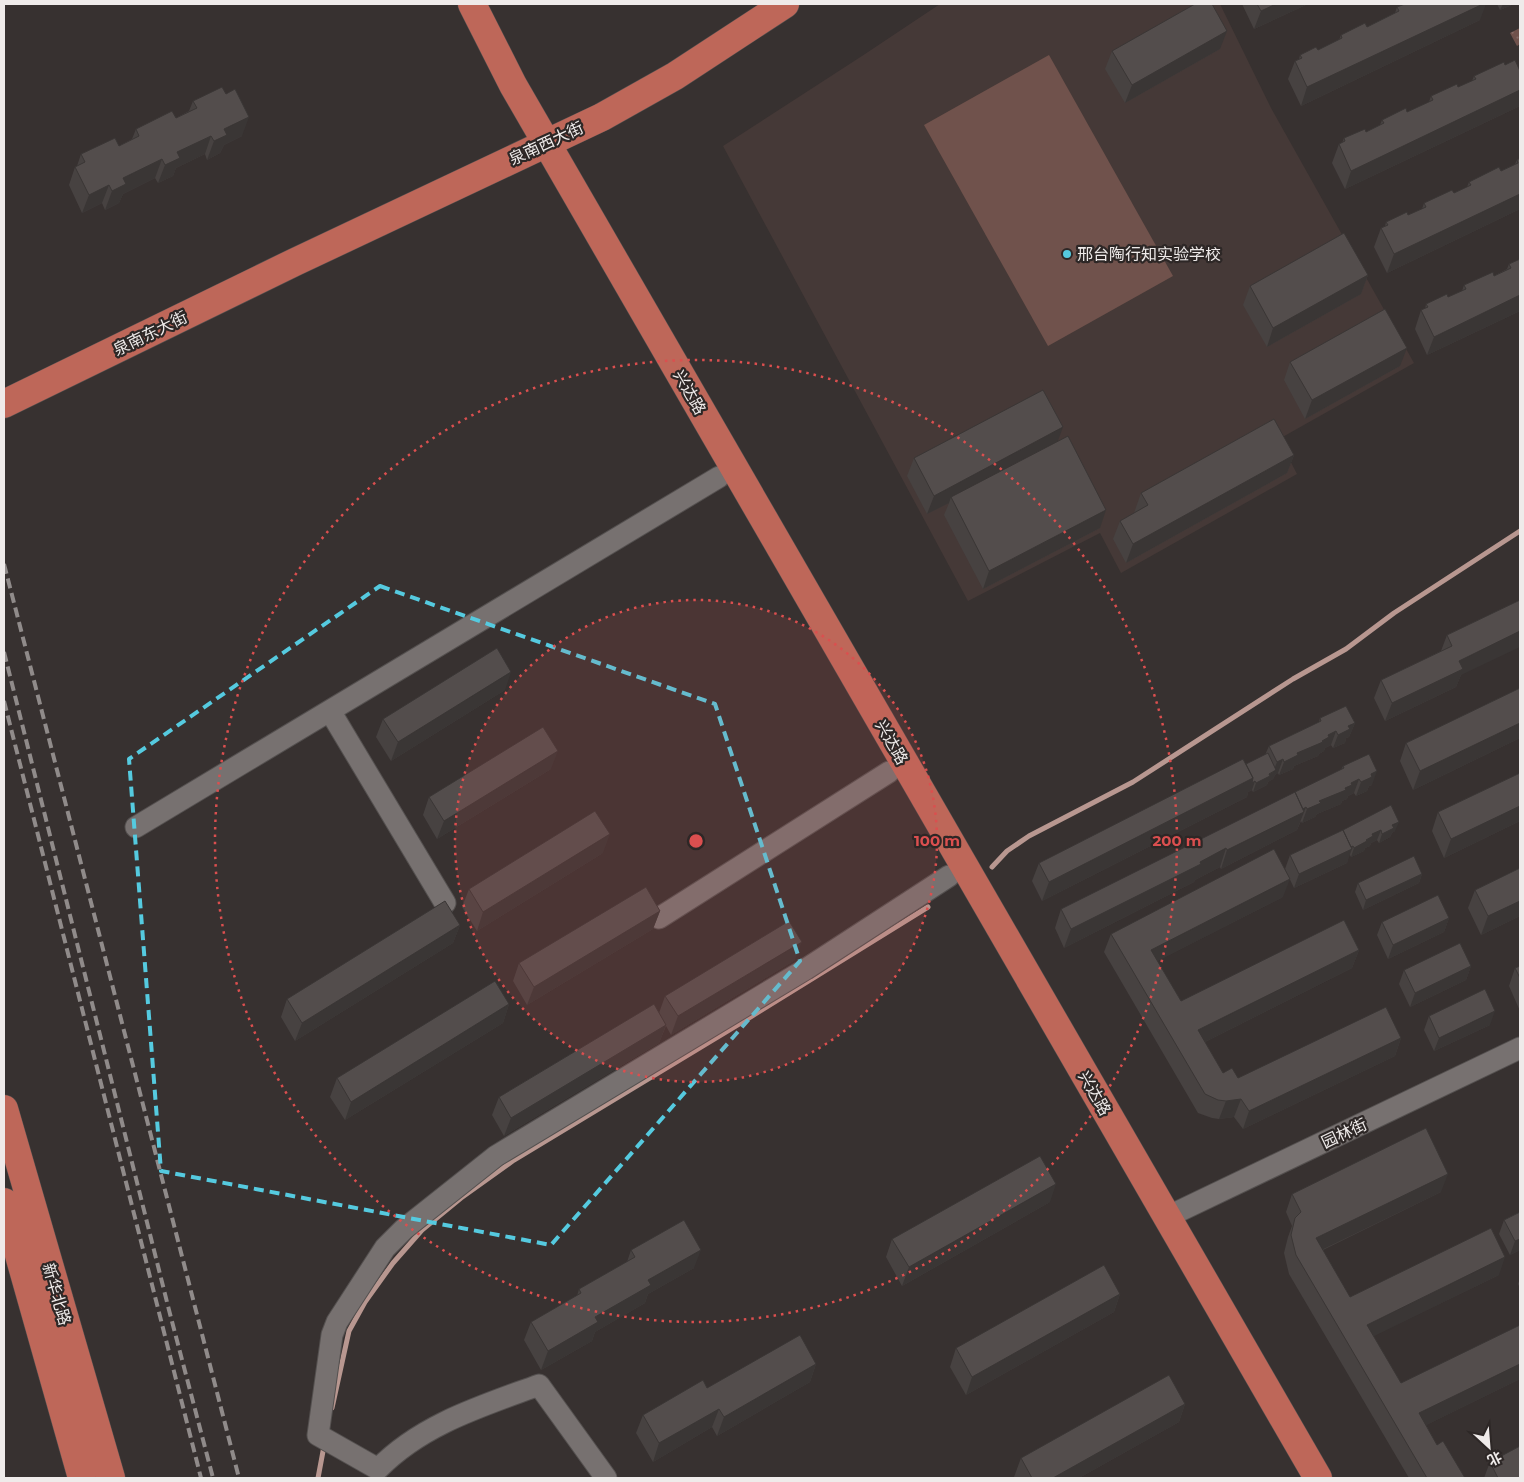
<svg xmlns="http://www.w3.org/2000/svg" width="1524" height="1482" font-family="Montserrat,'Noto Sans SC',sans-serif">
<defs>
<pattern id="grass-dots" width="8" height="8" patternUnits="userSpaceOnUse" patternTransform="scale(1.25)"><rect width="8" height="8" fill="#70524c"/><path d="M2 2h.1M6 6h.1" fill="none" stroke="#856b66" stroke-width="1.8" stroke-linecap="round"/></pattern>
</defs>
<rect width="100%" height="100%" fill="#373130"/>
<!-- built -->
<path fill="#453937" d="M940,4H1220L1271,108L1414,363L1279,439L1297,474L1121,573L1100,533L968,601L723,146L862,56Z"/>
<!-- grass -->
<path fill="url(#grass-dots)" d="M1520,28V44L1517,46L1510,33Z"/>
<!-- garden -->
<path fill="#70524c" d="M1049,55L1173,276L1048,346L924,125Z"/>
<g fill="none" stroke-linecap="round" stroke-linejoin="round">
<!-- stream -->
<path stroke="#b89790" stroke-width="5" d="M992,867L1007,851L1029,836L1133,782L1293,679L1346,649L1394,613L1520,531
M332,1408L349,1331L365,1302L393,1263L422,1230L461,1198L514,1160L744,1021L928,907
M318,1478L324,1446"/>
<!-- minor casing -->
<g stroke="#54504f" stroke-width="23">
<path id="minor" d="M330,711L445,903
M136,827L719,477
M659,918L889,772
M1167,1217L1520,1048
M606,1478L539,1385C482,1406 422,1424 378,1469L318,1435L332,1335L337,1322L385,1248L404,1229L496,1156L806,969L949,876"/>
</g>
<!-- major casing -->
<g stroke="#54504f" stroke-width="29">
<path id="major" d="M472,4L513,85L1318,1478
M4,404L295,262L602,117L675,76L785,4
M4,1109L111,1478
M4,1202L82,1478"/>
</g>
<!-- minor -->
<use href="#minor" stroke="#777170" stroke-width="21"/>
<!-- major -->
<use href="#major" stroke="#be6759" stroke-width="28"/>
<!-- rail -->
<path stroke="#908b8a" stroke-width="4" stroke-dasharray="10 5" stroke-linecap="butt" d="M4,564L239,1478
M4,652L169,1310L213,1478
M4,701L201,1478"/>
</g>
<!-- wall -->
<path fill="#474241" d="M1242,4H1308L1254,29Z
M1497,4H1514L1500,10Z
M1397,7L1480,20L1301,106L1288,79L1295,61L1299,59L1300,55L1318,50L1339,40L1341,35L1367,27L1395,13Z
M1220,49L1125,103L1105,69L1112,51Z
M1505,65L1520,71V106L1345,189L1332,163L1339,144L1342,143L1344,138L1366,132L1380,125L1382,120L1407,112L1429,102L1431,96L1458,87L1472,81L1474,76Z
M193,101L242,136L224,145L220,153L207,160L205,154L176,168L173,176L158,183L155,178L123,194L119,203L105,210L102,203L82,213L69,185L75,167L77,166L81,154L119,146L132,139L136,129L176,118L189,111Z
M1520,158V209L1387,273L1374,247L1381,228L1385,226L1386,222L1408,215L1422,209L1424,203L1454,193L1467,187L1469,182L1501,171L1515,164L1517,160Z
M1520,259V311L1427,355L1415,329L1421,310L1425,309L1426,304L1448,297L1462,291L1464,285L1494,276L1507,269L1509,264Z
M1368,275L1361,294L1267,347L1243,305L1250,286Z
M1290,362L1400,366L1305,419L1284,380Z
M1058,441L1100,528L983,589L944,515L949,503L927,514L907,476L914,458Z
M1294,455L1287,473L1126,563L1113,539L1120,521L1134,513L1141,493Z
M1520,600L1461,675L1456,687L1385,721L1374,698L1381,680L1441,651L1447,635Z
M1520,688V738L1413,790L1400,761L1406,743Z
M505,690L391,761L376,737L383,719Z
M1320,718L1355,723L1349,737L1346,738L1345,743L1333,748L1331,745L1325,748L1324,751L1319,754L1318,756L1294,766L1293,769L1279,775L1278,773L1275,775L1273,779L1268,782L1267,785L1253,792L1252,790L1248,792L1247,797L1042,901L1032,881L1039,863L1265,755L1269,746L1319,722Z
M1343,766L1372,785L1369,786L1367,791L1356,796L1354,793L1348,796L1347,799L1342,801L1341,804L1317,814L1315,817L1302,823L1301,821L1297,830L1221,869L1220,867L1195,880L1194,882L1064,948L1055,928L1061,909L1341,770Z
M551,769L437,839L423,815L429,797Z
M1520,773V821L1444,858L1432,831L1438,812Z
M1343,830L1395,831L1392,833L1390,837L1379,843L1377,840L1371,843L1370,846L1365,848L1364,851L1351,857L1350,855H1349L1347,863L1294,888L1285,869L1290,855Z
M603,853L477,931L462,907L469,889Z
M1520,868V916L1481,935L1468,908L1475,890Z
M1422,874L1419,883L1363,910L1355,892L1358,883Z
M1283,897L1157,961L1181,1001L1359,950L1352,968L1205,1042L1223,1073L1238,1078L1401,1038L1395,1056L1243,1129L1234,1117L1219,1119L1212,1118L1198,1113L1104,952L1111,934Z
M660,911L653,929L527,1005L513,981L519,963Z
M1449,918L1444,932L1388,959L1377,935L1382,922Z
M460,925L453,943L295,1041L281,1017L287,999Z
M795,960L671,1035L666,1026L659,1043L504,1136L492,1115L499,1097L659,1013L665,996Z
M1471,966L1466,980L1410,1007L1399,984L1404,970Z
M1520,966V1011L1509,986L1515,968Z
M509,1004L503,1023L345,1120L330,1097L337,1078Z
M1429,1016L1490,1025L1434,1051L1424,1030Z
M1441,1192L1323,1250L1350,1297L1499,1275L1373,1336L1401,1383L1520,1379L1426,1425L1437,1445L1465,1478H1409L1289,1274L1284,1253L1288,1237L1292,1226L1286,1212L1292,1194Z
M1050,1202L902,1286L886,1257L892,1239Z
M1520,1212V1250L1510,1255L1499,1234L1504,1220Z
M631,1250L694,1268L648,1294L645,1303L595,1332L592,1341L541,1370L524,1340L531,1322L577,1296L579,1289L627,1262Z
M1520,1278V1288L1518,1284Z
M1120,1294L1114,1312L966,1395L950,1367L956,1348Z
M816,1364L810,1382L717,1436L712,1427L653,1462L636,1433L643,1415L707,1388Z
M1185,1404L1179,1422L1079,1478H1015L1014,1477L1021,1458Z
M1490,1462L1520,1478H1484Z"/>
<!-- shaded-wall -->
<path fill="#3a3635" d="M1276,4H1308L1254,29L1261,11Z
M1483,4H1486L1480,20L1301,106L1307,87Z
M1503,4H1514L1500,10Z
M1227,31L1220,49L1125,103L1132,85Z
M1520,90V106L1345,189L1351,171Z
M249,117L242,136L224,145L220,153L207,160L214,141L224,129Z
M211,136L205,154L176,168L173,176L158,183L165,165L177,152Z
M162,159L155,178L123,194L119,203L105,210L112,191L123,178Z
M109,185L102,203L82,213L89,195Z
M1520,194V209L1387,273L1394,254Z
M1368,275L1361,294L1267,347L1273,328Z
M1520,295V311L1427,355L1434,337Z
M1407,348L1400,366L1305,419L1312,400Z
M1063,427L1056,446L951,497L949,503L927,514L934,496Z
M1294,455L1287,473L1126,563L1133,544Z
M1106,510L1100,528L983,589L989,571Z
M1520,631V647L1461,675L1456,687L1385,721L1392,703L1459,661Z
M511,672L505,690L391,761L398,742Z
M1355,723L1349,737L1346,738L1345,743L1333,748L1338,735L1348,726Z
M1520,723V738L1413,790L1420,771Z
M1336,731L1331,745L1325,748L1324,751L1319,754L1318,756L1294,766L1293,769L1279,775L1284,762L1297,753L1322,741L1328,735Z
M558,751L551,769L437,839L444,821Z
M1283,759L1278,773L1275,775L1273,779L1268,782L1267,785L1253,792L1256,783L1273,772L1277,762Z
M1377,771L1372,785L1369,786L1367,791L1356,796L1361,782L1371,774Z
M1253,778L1255,781L1252,790L1248,792L1247,797L1042,901L1049,882Z
M1359,779L1354,793L1348,796L1347,799L1342,801L1341,804L1317,814L1315,817L1302,823L1307,809L1319,801L1345,788L1351,783Z
M1520,806V821L1444,858L1451,839Z
M1306,807L1297,830L1221,869L1227,850Z
M1399,822L1395,831L1392,833L1390,837L1379,843L1382,834L1392,825Z
M1381,830L1377,840L1371,843L1370,846L1365,848L1364,851L1351,857L1354,848L1366,840L1372,834Z
M610,834L603,853L477,931L483,912Z
M1353,846L1347,863L1294,888L1299,874Z
M1226,848L1220,867L1195,880L1194,882L1064,948L1071,929Z
M1422,874L1419,883L1363,910L1366,900Z
M1290,879L1283,897L1144,968L1151,950Z
M1520,901V916L1481,935L1488,916Z
M660,911L653,929L527,1005L534,987Z
M1449,918L1444,932L1388,959L1393,945Z
M460,925L453,943L295,1041L302,1023Z
M802,942L795,960L671,1035L678,1016Z
M1359,950L1352,968L1191,1049L1198,1030Z
M1471,966L1466,980L1410,1007L1415,993Z
M509,1004L503,1023L345,1120L351,1102Z
M1495,1011L1490,1025L1434,1051L1439,1038Z
M666,1025L659,1043L504,1136L511,1118Z
M1401,1038L1395,1056L1243,1129L1249,1111Z
M1241,1099L1234,1117L1219,1119L1226,1101Z
M1448,1174L1441,1192L1309,1256L1316,1238Z
M1056,1184L1050,1202L902,1286L909,1267Z
M1520,1239V1250L1510,1255L1515,1241Z
M701,1250L694,1268L648,1294L645,1303L595,1332L592,1341L541,1370L548,1351L648,1280Z
M1505,1257L1499,1275L1360,1343L1367,1325Z
M1120,1294L1114,1312L966,1395L972,1377Z
M816,1364L810,1382L717,1436L724,1417Z
M1520,1364V1379L1412,1432L1419,1413Z
M1185,1404L1179,1422L1079,1478H1053Z
M719,1409L712,1427L653,1462L659,1443Z"/>
<!-- building -->
<path fill="#534d4c" stroke="#3a3635" d="M1195,4H1212L1227,31L1132,85L1112,51Z
M1257,4H1276L1261,11Z
M1405,4H1483L1307,87L1295,61L1302,58L1300,55L1316,47L1318,50L1342,38L1341,35L1365,23L1367,27L1399,11L1397,7Z
M1515,60L1520,71V90L1351,171L1339,144L1345,141L1344,138L1365,129L1366,132L1384,123L1382,120L1406,108L1407,112L1433,100L1431,96L1457,84L1458,87L1476,79L1474,76L1504,62L1505,65Z
M222,87L226,94L235,89L249,117L224,129L227,135L214,141L211,136L177,152L180,158L165,165L162,159L123,178L126,184L112,191L109,185L89,195L75,167L85,162L81,154L115,138L119,146L139,136L136,129L172,111L176,118L197,108L193,101Z
M1520,158V194L1394,254L1381,228L1388,225L1386,222L1407,212L1408,215L1426,207L1424,203L1452,190L1454,193L1471,185L1469,182L1499,167L1501,171L1518,163L1517,160Z
M1344,233L1368,275L1273,328L1250,286Z
M1520,259V295L1434,337L1421,310L1428,307L1426,304L1447,294L1448,297L1466,289L1464,285L1493,272L1494,276L1511,268L1509,264Z
M1385,309L1407,348L1312,400L1290,362Z
M1043,390L1063,427L934,496L914,458Z
M1274,419L1294,455L1133,544L1120,521L1148,505L1141,493Z
M1068,436L1106,510L989,571L951,497Z
M1520,600V631L1459,661L1463,669L1392,703L1381,680L1452,646L1447,635Z
M497,648L511,672L398,742L383,719Z
M1520,688V723L1420,771L1406,743Z
M1346,706L1355,723L1348,726L1350,729L1338,735L1336,731L1328,735L1329,737L1322,741L1323,742L1297,753L1298,755L1284,762L1283,759L1277,762L1269,746L1321,721L1320,718Z
M543,727L558,751L444,821L429,797Z
M1268,753L1276,770L1269,774L1270,776L1256,783L1255,781L1252,783L1253,778L1246,764Z
M1369,754L1377,771L1371,774L1372,777L1361,782L1359,779L1351,783L1352,785L1345,788L1346,790L1319,801L1321,803L1307,809L1306,807L1303,809L1295,792L1344,768L1343,766Z
M1243,759L1253,778L1049,882L1039,863Z
M1520,773V806L1451,839L1438,812Z
M1295,792L1304,812L1227,850L1226,848L1200,862L1201,864L1071,929L1061,909Z
M1391,805L1399,822L1392,825L1394,828L1382,834L1381,830L1372,834L1373,836L1366,840L1367,841L1354,848L1353,846L1351,847L1343,830Z
M595,811L610,834L483,912L469,889Z
M1343,830L1352,849L1299,874L1290,855Z
M1274,849L1290,879L1151,950L1181,1001L1344,920L1359,950L1198,1030L1223,1073L1232,1068L1238,1078L1386,1007L1401,1038L1249,1111L1241,1099L1226,1101L1218,1100L1205,1094L1111,934Z
M1414,856L1422,874L1366,900L1358,883Z
M1520,868V901L1488,916L1475,890Z
M646,887L660,911L534,987L519,963Z
M1438,895L1449,918L1393,945L1382,922Z
M445,901L460,925L302,1023L287,999Z
M789,921L802,942L678,1016L665,996Z
M1460,943L1471,966L1415,993L1404,970Z
M1520,966V978L1515,968Z
M495,981L509,1004L351,1102L337,1078Z
M1485,989L1495,1011L1439,1038L1429,1016Z
M654,1004L666,1025L511,1118L499,1097Z
M1426,1128L1448,1174L1316,1238L1350,1297L1491,1228L1505,1257L1367,1325L1401,1383L1520,1325V1364L1419,1413L1437,1445L1443,1441L1465,1478H1427L1296,1255L1291,1235L1295,1218L1301,1212L1292,1194Z
M1040,1156L1056,1184L909,1267L892,1239Z
M1520,1212V1239L1515,1241L1504,1220Z
M684,1220L701,1250L648,1280L651,1285L595,1317L598,1322L548,1351L531,1322L581,1293L579,1289L635,1257L631,1250Z
M1104,1265L1120,1294L972,1377L956,1348Z
M800,1335L816,1364L724,1417L719,1409L659,1443L643,1415L703,1380L707,1388Z
M1169,1375L1185,1404L1053,1478H1032L1021,1458Z
M1520,1446V1477L1517,1478H1498L1490,1462Z"/>
<!-- marked area -->
<path fill="none" stroke="#55cadf" stroke-width="4" stroke-dasharray="10 6" stroke-linejoin="round" d="M380,586L715,704L800,961L551,1245L161,1171L129,759Z"/>
<!-- distance rings -->
<circle cx="696" cy="841" r="241" fill="#db4f4f" fill-opacity=".12"/>
<g fill="none" stroke="#db4f4f" stroke-width="2.5" stroke-dasharray="2.5 5">
<circle cx="696" cy="841" r="241"/>
<circle cx="696" cy="841" r="481"/>
</g>
<!-- markers -->
<circle fill="#55cadf" stroke="#2d2726" stroke-width="2" cx="1067" cy="254" r="5"/>
<g text-anchor="middle" stroke-width="4.5" stroke-linejoin="round" paint-order="stroke">
<!-- street labels -->
<g font-size="16" fill="#efebea" stroke="#2d2726">
<text transform="translate(546 143) rotate(-25)" y="6">泉南西大街</text>
<text transform="translate(150 333) rotate(-26)" y="6">泉南东大街</text>
<text transform="translate(690 392) rotate(60)" y="6">兴达路</text>
<text transform="translate(892 742) rotate(60)" y="6">兴达路</text>
<text transform="translate(1095 1093) rotate(60)" y="6">兴达路</text>
<text transform="translate(1344 1133) rotate(-25)" y="6">园林街</text>
<text transform="translate(57 1294) rotate(74)" y="6">新华北路</text>
</g>
<!-- poi labels -->
<g font-size="16" fill="#efebea" stroke="#2d2726" text-anchor="start">
<text x="1077" y="260">邢台陶行知实验学校</text>
</g>
</g>
<circle cx="696" cy="841" r="8" fill="#db4f4f" stroke="#2d2726" stroke-width="2.5"/>
<g font-size="15" text-anchor="middle" font-weight="bold" fill="#db4f4f" stroke="#2d2726" stroke-width="4.5" stroke-linejoin="round" paint-order="stroke">
<text x="937" y="846">100 m</text>
<text x="1177" y="846">200 m</text>
</g>
<!-- border -->
<rect width="1524" height="1482" fill="none" stroke="#efebea" stroke-width="10"/>
<!-- north arrow -->
<g transform="translate(1489 1447) rotate(154)" stroke="#2d2726" stroke-width="4" paint-order="stroke">
<path d="M0-4L9 19L0 12L-9 19Z" fill="#efebea"/>
<text y="-8" font-size="14" font-weight="bold" text-anchor="middle" fill="#efebea">北</text>
</g>
</svg>
